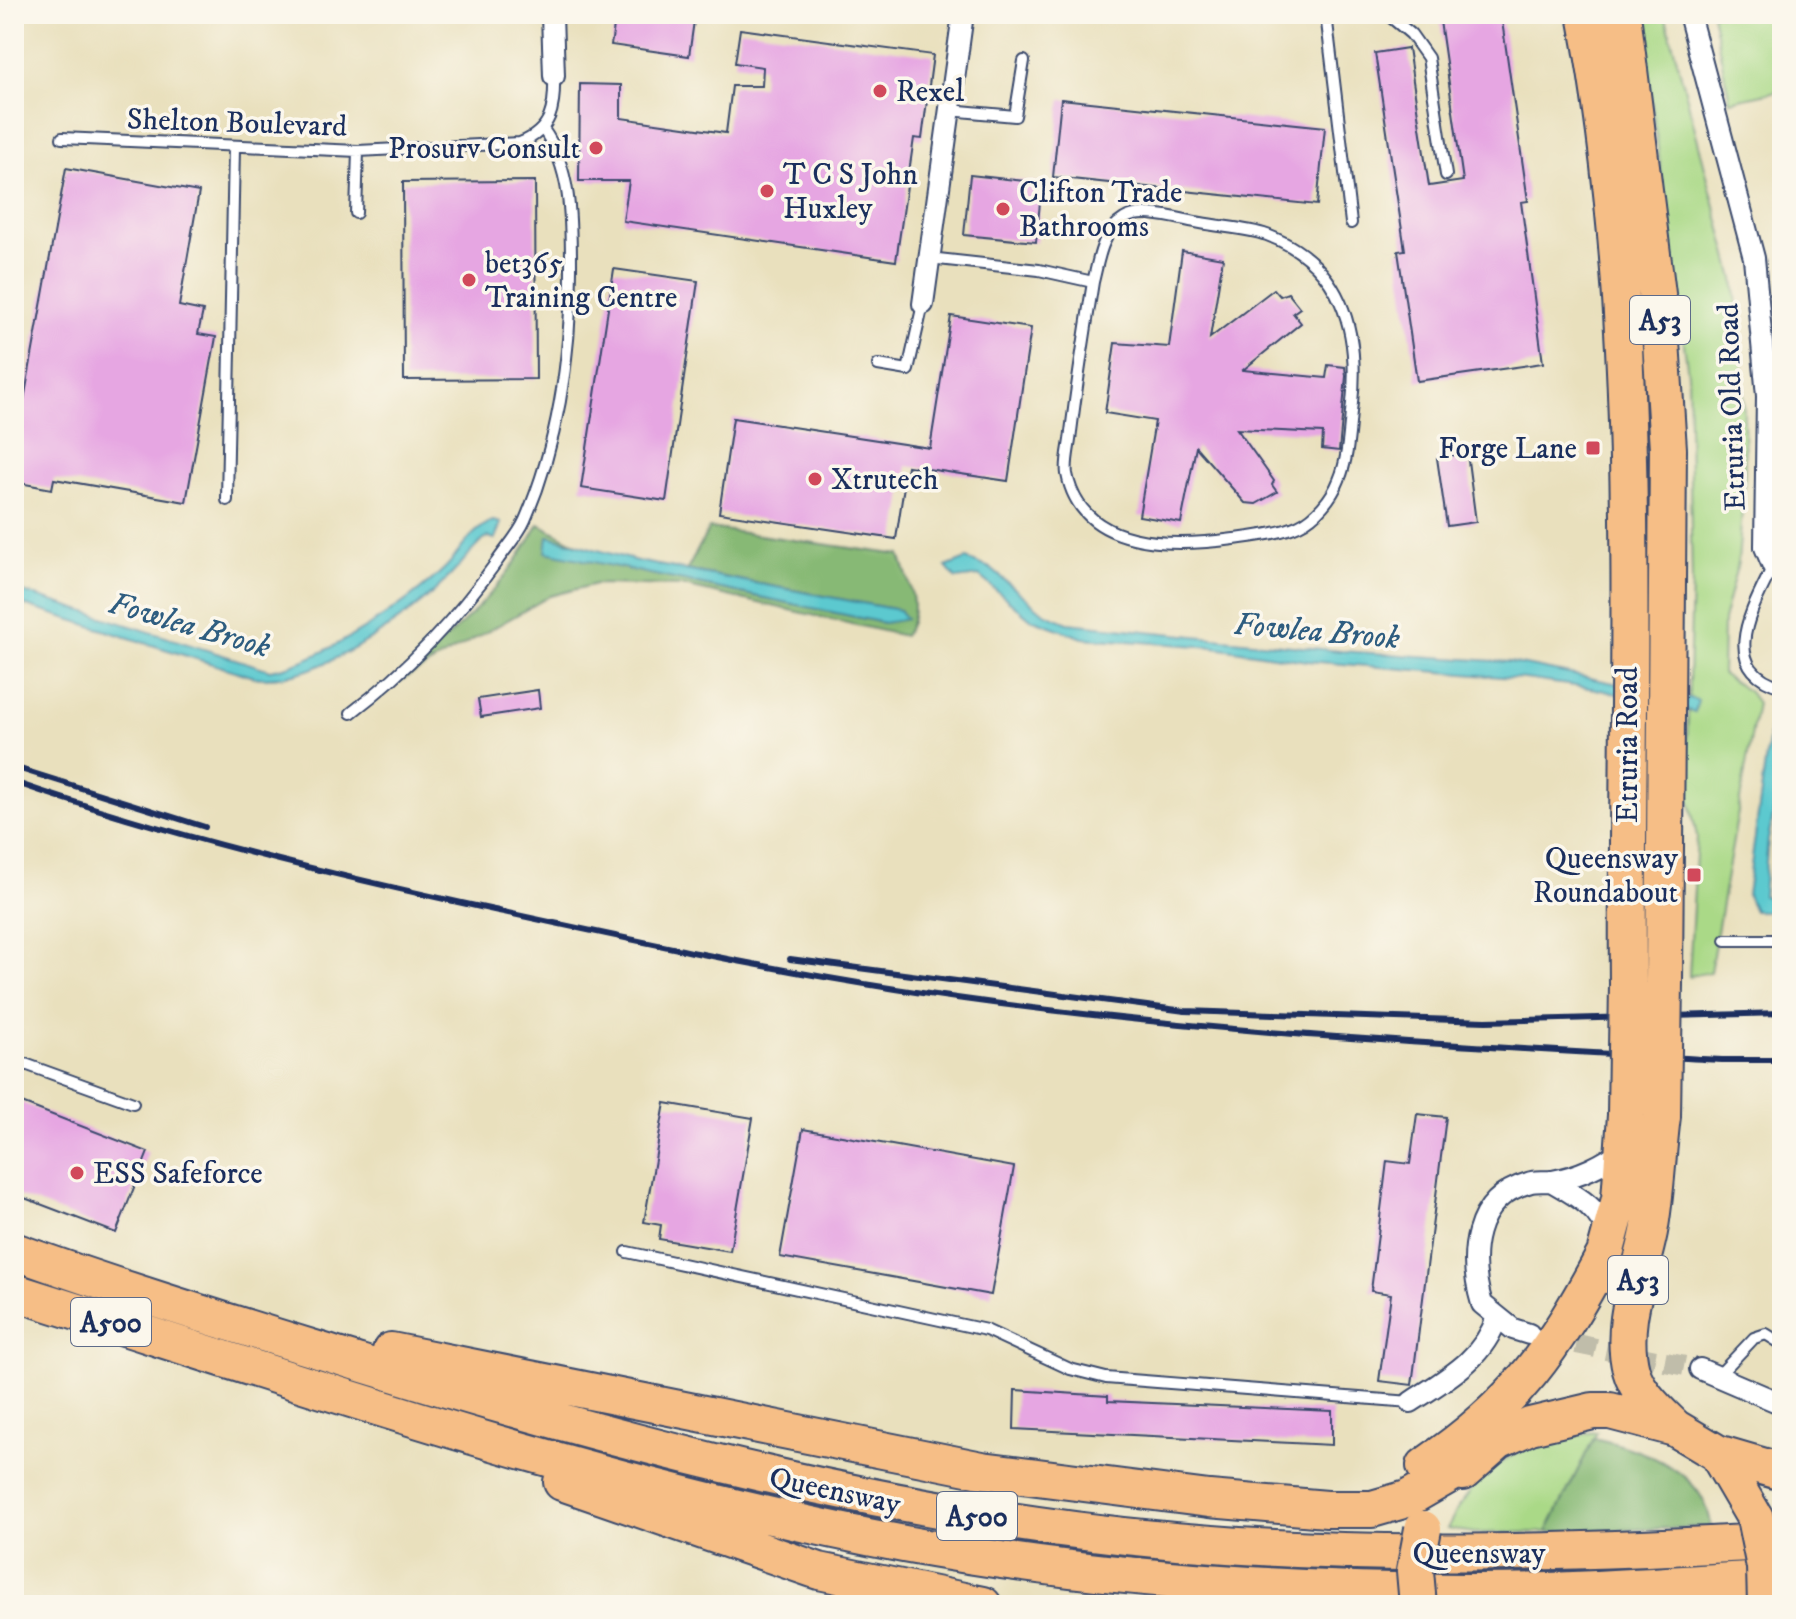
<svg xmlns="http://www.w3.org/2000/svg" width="1796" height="1619" font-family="'IM FELL DW Pica',serif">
<rect width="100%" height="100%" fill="#fbf7ec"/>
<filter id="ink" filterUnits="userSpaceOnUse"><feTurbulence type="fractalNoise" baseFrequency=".0125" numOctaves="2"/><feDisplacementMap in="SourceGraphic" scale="16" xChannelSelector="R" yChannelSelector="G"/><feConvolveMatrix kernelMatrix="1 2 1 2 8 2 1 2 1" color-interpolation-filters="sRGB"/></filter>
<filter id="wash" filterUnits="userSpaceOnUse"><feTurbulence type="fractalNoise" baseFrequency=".006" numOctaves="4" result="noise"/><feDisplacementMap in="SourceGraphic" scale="32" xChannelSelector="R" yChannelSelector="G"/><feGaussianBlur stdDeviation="1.8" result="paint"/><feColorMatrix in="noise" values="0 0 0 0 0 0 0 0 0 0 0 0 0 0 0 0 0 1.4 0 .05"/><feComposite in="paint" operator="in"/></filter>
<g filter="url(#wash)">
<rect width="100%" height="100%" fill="#e9e0bd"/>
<!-- green -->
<path fill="#aad987" stroke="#628472" stroke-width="2" d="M1640,14H1665L1734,279L1743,364L1745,473L1738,562L1723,621L1722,674L1749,692L1757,703L1710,972L1689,976L1697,837L1686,784L1692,581L1688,374Z
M1712,14H1782V90L1730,101Z
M1597,1432L1547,1532L1475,1533L1447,1529C1479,1462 1526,1440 1597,1432Z"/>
<!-- forest -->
<path fill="#87b974" stroke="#517469" stroke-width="2" d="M539,524L579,545L548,536L547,552L884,623L899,610L687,570L709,528L900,555C909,582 922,611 904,636L684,586L596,584L550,596L388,688C447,640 502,593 539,524Z
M1594,1438C1641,1449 1707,1471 1711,1527L1547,1532Z"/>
<!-- water -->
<path fill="#5cc9cf" stroke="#3c7c96" stroke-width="2" d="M493,521L501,523L495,539L488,537C472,547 463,564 449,577C409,619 313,686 254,677L14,602V589L270,670C319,663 408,604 445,568C461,552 470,530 493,521Z
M548,536L637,561L899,610L906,619L884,623L546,552Z
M966,559L990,568L1044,613L1068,623L1341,651L1510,662L1698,700L1695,712L1596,689L1525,679L1307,661L1214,647L1083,638L1031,619L979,576L956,579L946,567Z
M1771,719L1782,722V773L1768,840L1763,896L1782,900V911H1754L1747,895Z"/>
<g id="blocks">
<!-- building -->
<path fill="#e6a6e2" d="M616,14H695L689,56L611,45Z
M1439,14H1501L1528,201L1521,202L1543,363L1417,381L1398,251L1405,250L1375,53L1408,48L1429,186L1463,181Z
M740,29L933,55L922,139L914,138L896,261L623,221L629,181H579L580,84L621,85V118L726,133L732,86H762L763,67L735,63Z
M1061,99L1325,127L1317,205L1053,177Z
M66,168L199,192L179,306L203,311L198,334L216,337L186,502L54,479L52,489L14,482V455Z
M970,175L1042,183L1036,242L964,235Z
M535,181L536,379L404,380L403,182Z
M1182,251L1223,258L1210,338L1274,289L1280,296L1288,293L1300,308L1293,313L1301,323L1243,370L1326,378L1328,365L1345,367L1346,376L1339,451L1322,449L1323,433L1237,429L1274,481L1272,485L1277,492L1256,504L1245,503L1196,447L1181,523L1139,516L1155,421L1105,413L1115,343L1169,347Z
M614,269L698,281L666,501L581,488Z
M951,316L1031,328L1008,481L907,466L896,539L719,513L733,418L930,448Z
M1467,453L1476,522L1447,526L1437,458Z
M538,690L540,708L481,717L478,699Z
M14,1100L148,1152L116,1233L14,1194Z
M665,1103L753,1118L730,1251L659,1239L661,1225L644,1222Z
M1417,1114L1446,1117L1412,1385L1379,1381L1391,1294L1371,1291L1387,1161L1410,1164Z
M803,1129L1014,1167L991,1295L780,1257Z
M1015,1390L1108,1396V1401L1332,1411V1445L1014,1429Z"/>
</g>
</g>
<g filter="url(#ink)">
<use href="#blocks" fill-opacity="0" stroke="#3a4a6c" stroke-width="2"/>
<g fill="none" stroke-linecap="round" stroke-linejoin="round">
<!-- street-tunnel -->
<path stroke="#c0bdaa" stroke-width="20" stroke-dasharray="20 10" stroke-linecap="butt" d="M1547,1338L1700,1369"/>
<!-- lane casing -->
<g stroke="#3a4a6c" stroke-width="14">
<path id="lane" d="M942,14L962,18
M1326,14L1351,223
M1387,14L1411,34L1428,58L1446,175
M949,110L1015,116L1024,61
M62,138L358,151L520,143C552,130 555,108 554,76
M356,213L358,151
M929,258L1039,270L1093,282C1099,259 1101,233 1124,219C1142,207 1181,220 1201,223C1222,227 1247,228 1267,235C1341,263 1360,330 1352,403C1349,428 1349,457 1339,480C1332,498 1316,517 1299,525C1279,534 1256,536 1234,539C1175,547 1082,551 1067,474C1065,462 1070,445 1071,432C1077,382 1085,332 1093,282
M878,365L908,370L923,304
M227,500L234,148
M1773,566C1754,606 1715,668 1782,687
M351,713C409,669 456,619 498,560C507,547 519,534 525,520C559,441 571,354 571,269C571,221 572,169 543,129
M1726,940H1782
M14,1060L133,1103
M627,1252L986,1330L1070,1369L1106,1378L1411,1402
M1718,1376L1754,1338L1766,1334L1782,1344"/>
</g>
<!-- street casing -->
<g stroke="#3a4a6c" stroke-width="24">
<path id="street" d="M552,14L554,76
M1689,14L1754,258L1767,396L1765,547L1773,566L1782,572
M923,304L963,14
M1551,1181C1572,1193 1607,1211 1606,1239
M1529,1334L1513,1329L1482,1304C1468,1257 1472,1199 1528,1183C1536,1180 1544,1182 1552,1181C1577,1177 1606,1164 1624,1148
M1700,1369L1782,1404
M1411,1402C1446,1379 1484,1359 1497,1317"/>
</g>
<!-- highway casing -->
<g stroke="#3a4a6c" stroke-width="40">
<path id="highway" d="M1586,14C1647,334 1625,660 1628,984
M1622,14L1659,310L1668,449L1664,982
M1662,1116C1657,1155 1656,1194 1649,1232C1640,1277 1619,1324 1631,1370C1637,1393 1659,1412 1675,1428
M14,1251C128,1292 244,1327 360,1363C595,1435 831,1499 1075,1530C1311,1561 1546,1555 1782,1541
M1604,1275L1605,1254L1620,1199L1626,1115
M14,1292C306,1384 603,1487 904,1544C1088,1578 1278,1591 1465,1592C1570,1593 1676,1584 1782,1578
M391,1351L982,1470L1209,1499L1327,1509H1372L1407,1499L1473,1461
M1717,1453L1782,1472
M1425,1466C1517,1403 1553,1351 1605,1254
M1463,1472L1498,1441L1530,1426L1593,1411H1610L1675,1428L1717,1453L1755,1518
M562,1482L819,1571L983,1605"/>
</g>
<!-- lane -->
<use href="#lane" stroke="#fff" stroke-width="10"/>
<!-- street -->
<use href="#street" stroke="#fff" stroke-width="20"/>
<!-- highway -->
<use href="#highway" stroke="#f6be86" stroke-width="36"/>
<!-- rail -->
<path stroke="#1b2f5e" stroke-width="6" d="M14,767L205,827
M14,782C170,836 333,875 494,910C628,939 761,968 896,989C1170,1032 1446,1045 1722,1060H1782
M790,959L1185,1011L1486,1021L1782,1013"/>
<!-- highway-bridge casing -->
<g stroke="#3a4a6c" stroke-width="40" stroke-linecap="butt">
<path id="highway-bridge" d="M1626,1115L1628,984
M1662,1116L1664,982
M1755,1518L1765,1567L1766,1605
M1418,1605L1415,1571L1423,1529"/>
</g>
<!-- highway-bridge -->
<use href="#highway-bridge" stroke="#f6be86" stroke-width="36"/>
</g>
</g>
<!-- markers -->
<g fill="#d1495b" stroke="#fbf7ec" stroke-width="3">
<circle cx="880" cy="91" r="8"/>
<circle cx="596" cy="148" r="8"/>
<circle cx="767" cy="191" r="8"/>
<circle cx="1003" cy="209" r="8"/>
<circle cx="469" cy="280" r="8"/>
<rect x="1585" y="440" width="16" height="16" rx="4"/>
<circle cx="815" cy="479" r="8"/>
<rect x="1686" y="867" width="16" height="16" rx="4"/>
<circle cx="77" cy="1173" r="8"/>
</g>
<g text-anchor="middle" stroke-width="7" stroke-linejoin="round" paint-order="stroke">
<!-- shield labels -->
<g fill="#fbf7ec" stroke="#5e6b89" stroke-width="2">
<rect x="1630" y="296" width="60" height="48" rx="6"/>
<rect x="1608" y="1256" width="60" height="48" rx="6"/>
<rect x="71" y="1298" width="80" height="48" rx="6"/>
<rect x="937" y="1492" width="80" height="48" rx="6"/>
</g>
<g font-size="28" font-weight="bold" fill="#1b2f5e">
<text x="1660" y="330">A53</text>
<text x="1638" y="1290">A53</text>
<text x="111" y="1332">A500</text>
<text x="977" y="1526">A500</text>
</g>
<!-- poi labels -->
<g font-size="30" fill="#1b2f5e" stroke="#fbf7ec" text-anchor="start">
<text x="896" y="101">Rexel</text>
<text x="580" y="158" text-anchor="end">Prosurv Consult</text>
<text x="783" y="184">T C S John<tspan x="783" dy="34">Huxley</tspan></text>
<text x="1019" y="202">Clifton Trade<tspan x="1019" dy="34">Bathrooms</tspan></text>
<text x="485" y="273">bet365<tspan x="485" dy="34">Training Centre</tspan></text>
<text x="1577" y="458" text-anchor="end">Forge Lane</text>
<text x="831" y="489">Xtrutech</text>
<text x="1678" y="868" text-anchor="end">Queensway<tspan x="1678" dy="34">Roundabout</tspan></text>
<text x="93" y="1183">ESS Safeforce</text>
</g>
<!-- street labels -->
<g font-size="30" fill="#1b2f5e" stroke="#fbf7ec">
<text transform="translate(237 122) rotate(2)" y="10">Shelton Boulevard</text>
<text transform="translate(1731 407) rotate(-92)" y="10">Etruria Old Road</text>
<text transform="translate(1627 745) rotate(-90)" y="10">Etruria Road</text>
<text transform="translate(835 1490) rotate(12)" y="10">Queensway</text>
<text x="1479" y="1563">Queensway</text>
</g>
<!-- water labels -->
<g font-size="32" font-style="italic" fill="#2e5d80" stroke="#fbf7ec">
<text transform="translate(190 624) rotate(16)" y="11">Fowlea Brook</text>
<text transform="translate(1317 630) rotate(5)" y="11">Fowlea Brook</text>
</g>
</g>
<!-- margin -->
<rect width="1796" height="1619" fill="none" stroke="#fbf7ec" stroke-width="48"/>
</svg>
